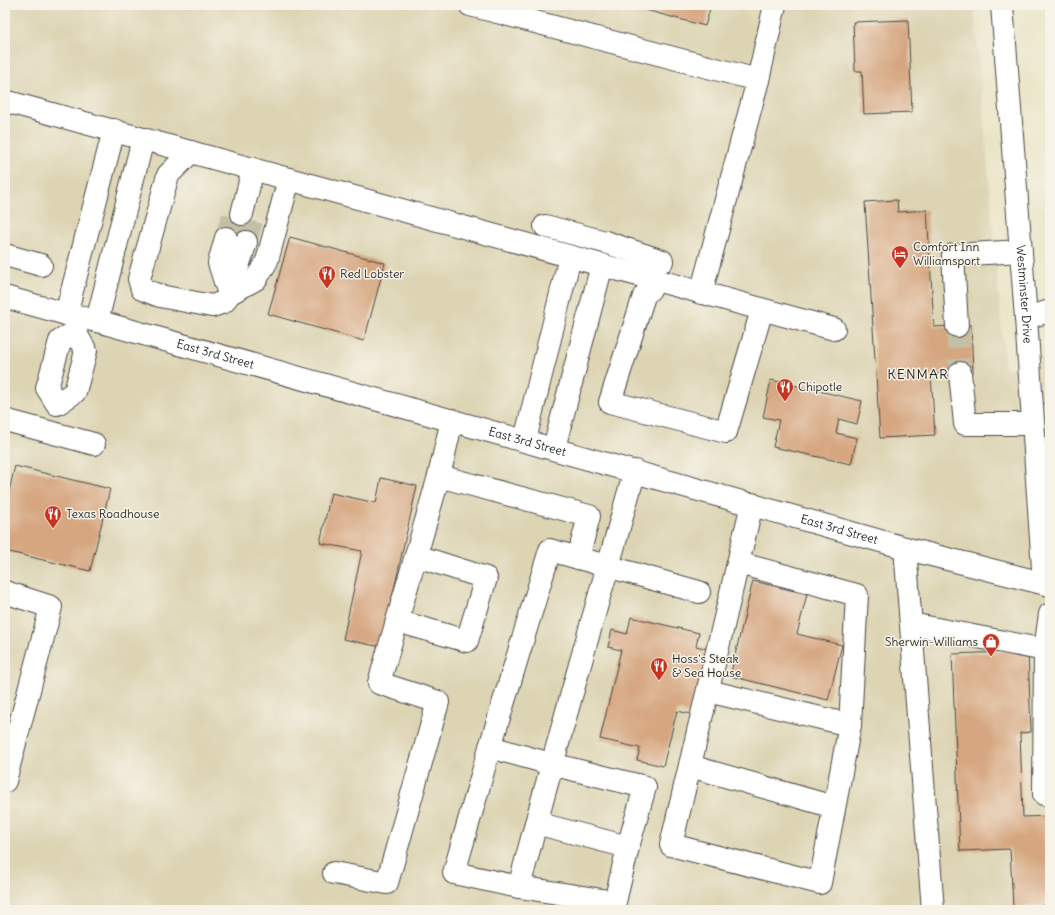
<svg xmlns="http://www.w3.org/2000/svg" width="1055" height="915" font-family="Delius,sans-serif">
<rect width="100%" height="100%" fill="#f7f3e8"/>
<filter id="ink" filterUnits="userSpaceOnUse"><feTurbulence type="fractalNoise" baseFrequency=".025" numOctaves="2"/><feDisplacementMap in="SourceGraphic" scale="8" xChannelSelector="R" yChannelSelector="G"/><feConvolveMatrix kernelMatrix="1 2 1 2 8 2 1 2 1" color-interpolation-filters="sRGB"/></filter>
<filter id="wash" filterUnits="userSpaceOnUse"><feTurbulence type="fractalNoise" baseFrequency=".012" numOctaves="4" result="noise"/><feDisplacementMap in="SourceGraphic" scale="16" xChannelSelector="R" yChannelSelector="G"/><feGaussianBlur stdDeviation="0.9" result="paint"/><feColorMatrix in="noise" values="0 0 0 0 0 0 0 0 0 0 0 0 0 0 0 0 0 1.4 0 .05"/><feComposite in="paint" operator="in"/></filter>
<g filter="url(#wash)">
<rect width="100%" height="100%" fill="#eae4c6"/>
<!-- built -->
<path fill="#ddd4b4" d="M5,5H974L1005,369L1050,354V910H5Z"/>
<g id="blocks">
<!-- building -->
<path fill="#d6a680" d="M627,5H711L705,26Z
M908,20L912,112L864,114L862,71H855L853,22Z
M897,200L898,212L927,210L934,327L971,325L973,372L931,374L935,435L880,438L865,202Z
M290,237L385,263L364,341L268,314Z
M771,380L862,401L857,424L839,419L836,433L857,438L851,464L773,447L779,420L763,417Z
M15,466L110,489L90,571L5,551V508Z
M381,478L417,486L381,647L343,639L362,551L320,543L331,493L376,503Z
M753,581L807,594L797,634L842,645L828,700L730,676Z
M631,617L699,633L696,646L712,650L696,715L677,711L663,766L637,760L640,748L600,739L621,650L608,647L612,630L627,634Z
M1028,651L1031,732L1020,733L1023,817L1050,816V905L1013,907L1010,849L960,851L952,654Z"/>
</g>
</g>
<g filter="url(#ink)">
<use href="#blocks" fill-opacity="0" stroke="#484742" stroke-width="1"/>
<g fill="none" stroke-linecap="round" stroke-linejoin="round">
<!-- minor-tunnel -->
<path stroke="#c4bfa7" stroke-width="22" stroke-dasharray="22 11" stroke-linecap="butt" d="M226,238L234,212
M246,242L253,217
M957,326L960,373"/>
<!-- minor casing -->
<g stroke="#484742" stroke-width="24">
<g id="minor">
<path d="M470,5L758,80"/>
<path id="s1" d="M1002,5L1026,318L1044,583"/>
<path d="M5,101L834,329"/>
<path d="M191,152L168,175L139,279L142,289L160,296L212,306L224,302L229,294L256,279L267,261L289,179"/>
<path d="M242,214L253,169"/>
<path d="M545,226L605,242L662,261"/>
<path d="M226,238L219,263L229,294"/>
<path d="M5,255L41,265"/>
<path d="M657,281L644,296L610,402L726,432L762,310"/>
<path d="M701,293L758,80L775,5"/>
<path d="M229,294L246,242"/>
<path d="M66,314L114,130"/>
<path d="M1026,318L1050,311"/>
<path d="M97,321L143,139"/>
<path d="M957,326L953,255L1021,251"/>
<path d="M75,332L60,341L47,388L57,404L75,392L86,351L75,332L78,316"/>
<path d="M960,373L965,424H1033"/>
<path d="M5,420L94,444"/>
<path d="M525,440L570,257"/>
<path d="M554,448L602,265"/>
<path d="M635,471C623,511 613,551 601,590C573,689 545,788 519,887L454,873L490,747L550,550L699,592"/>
<path d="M439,476L452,420"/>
<path d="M905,548L933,910"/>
<path d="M738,563L857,595L850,725"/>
<path d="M5,592L51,607L5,781"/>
<path d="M1050,614L1045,650L1044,794H1050"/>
<path d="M397,621L467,641L486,578L417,556"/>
<path d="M911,624L1045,650L1050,657"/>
<path d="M708,691L850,725L820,883L671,845L752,504"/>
<path d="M490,747L551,764L645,787L628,847L615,902L519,887"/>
<path d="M690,766L834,807"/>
<path d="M536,823L628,847"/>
<path d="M334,873L387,883L438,702L379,683L439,476L589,516L578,558"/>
</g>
</g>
<!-- major casing -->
<g stroke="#484742" stroke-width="24">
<g id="major">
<path id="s2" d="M5,297L66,314L97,321L916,551L1050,585"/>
</g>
</g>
<!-- minor -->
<use href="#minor" stroke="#fff" stroke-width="22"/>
<!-- major -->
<use href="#major" stroke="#fff" stroke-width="22"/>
</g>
</g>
<!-- icons -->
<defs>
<g id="hotel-pin" transform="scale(0.9)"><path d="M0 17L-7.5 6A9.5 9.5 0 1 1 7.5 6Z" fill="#c8321e" stroke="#f7f3e8"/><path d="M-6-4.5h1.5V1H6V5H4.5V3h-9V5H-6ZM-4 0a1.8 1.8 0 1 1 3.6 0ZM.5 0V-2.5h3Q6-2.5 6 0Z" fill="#fff"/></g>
<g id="restaurant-pin" transform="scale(0.9)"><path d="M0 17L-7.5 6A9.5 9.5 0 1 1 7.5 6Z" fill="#c8321e" stroke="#f7f3e8"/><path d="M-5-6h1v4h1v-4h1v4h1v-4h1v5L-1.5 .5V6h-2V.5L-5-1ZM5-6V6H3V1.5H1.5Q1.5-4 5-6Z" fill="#fff"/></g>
<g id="shop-pin" transform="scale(0.9)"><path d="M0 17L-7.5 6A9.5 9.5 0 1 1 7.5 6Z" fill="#c8321e" stroke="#f7f3e8"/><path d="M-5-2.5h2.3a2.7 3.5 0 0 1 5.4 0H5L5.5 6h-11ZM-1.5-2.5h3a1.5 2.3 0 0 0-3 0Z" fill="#fff"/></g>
</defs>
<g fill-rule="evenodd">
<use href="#hotel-pin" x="900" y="254"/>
<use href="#restaurant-pin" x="327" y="274"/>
<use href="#restaurant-pin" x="785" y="387"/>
<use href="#restaurant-pin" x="53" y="514"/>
<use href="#shop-pin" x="991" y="642"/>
<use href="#restaurant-pin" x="659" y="666"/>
</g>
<g text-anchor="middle" stroke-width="3" stroke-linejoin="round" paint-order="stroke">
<!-- poi labels -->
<g font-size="12" fill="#2b2b2b" stroke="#f7f3e8" text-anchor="start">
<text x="913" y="251">Comfort Inn<tspan x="913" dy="14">Williamsport</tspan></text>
<text x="340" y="278">Red Lobster</text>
<text x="798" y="391">Chipotle</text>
<text x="66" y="518">Texas Roadhouse</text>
<text x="978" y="646" text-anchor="end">Sherwin-Williams</text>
<text x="672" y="663">Hoss's Steak<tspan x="672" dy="14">&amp; Sea House</tspan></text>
</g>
<!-- street labels -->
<g font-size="12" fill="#2b2b2b" stroke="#f7f3e8">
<text dy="4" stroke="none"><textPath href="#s1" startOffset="290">Westminster Drive</textPath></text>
<text dy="4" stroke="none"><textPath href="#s2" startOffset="218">East 3rd Street</textPath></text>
<text dy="4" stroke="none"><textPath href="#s2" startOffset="542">East 3rd Street</textPath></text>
<text dy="4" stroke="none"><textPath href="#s2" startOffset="866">East 3rd Street</textPath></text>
</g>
<!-- quarter labels -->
<g font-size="14" letter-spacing="1" fill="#2b2b2b" stroke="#f7f3e8">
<text x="918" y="379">KENMAR</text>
</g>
</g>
<!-- margin -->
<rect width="1055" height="915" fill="none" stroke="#f7f3e8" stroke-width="20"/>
</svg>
